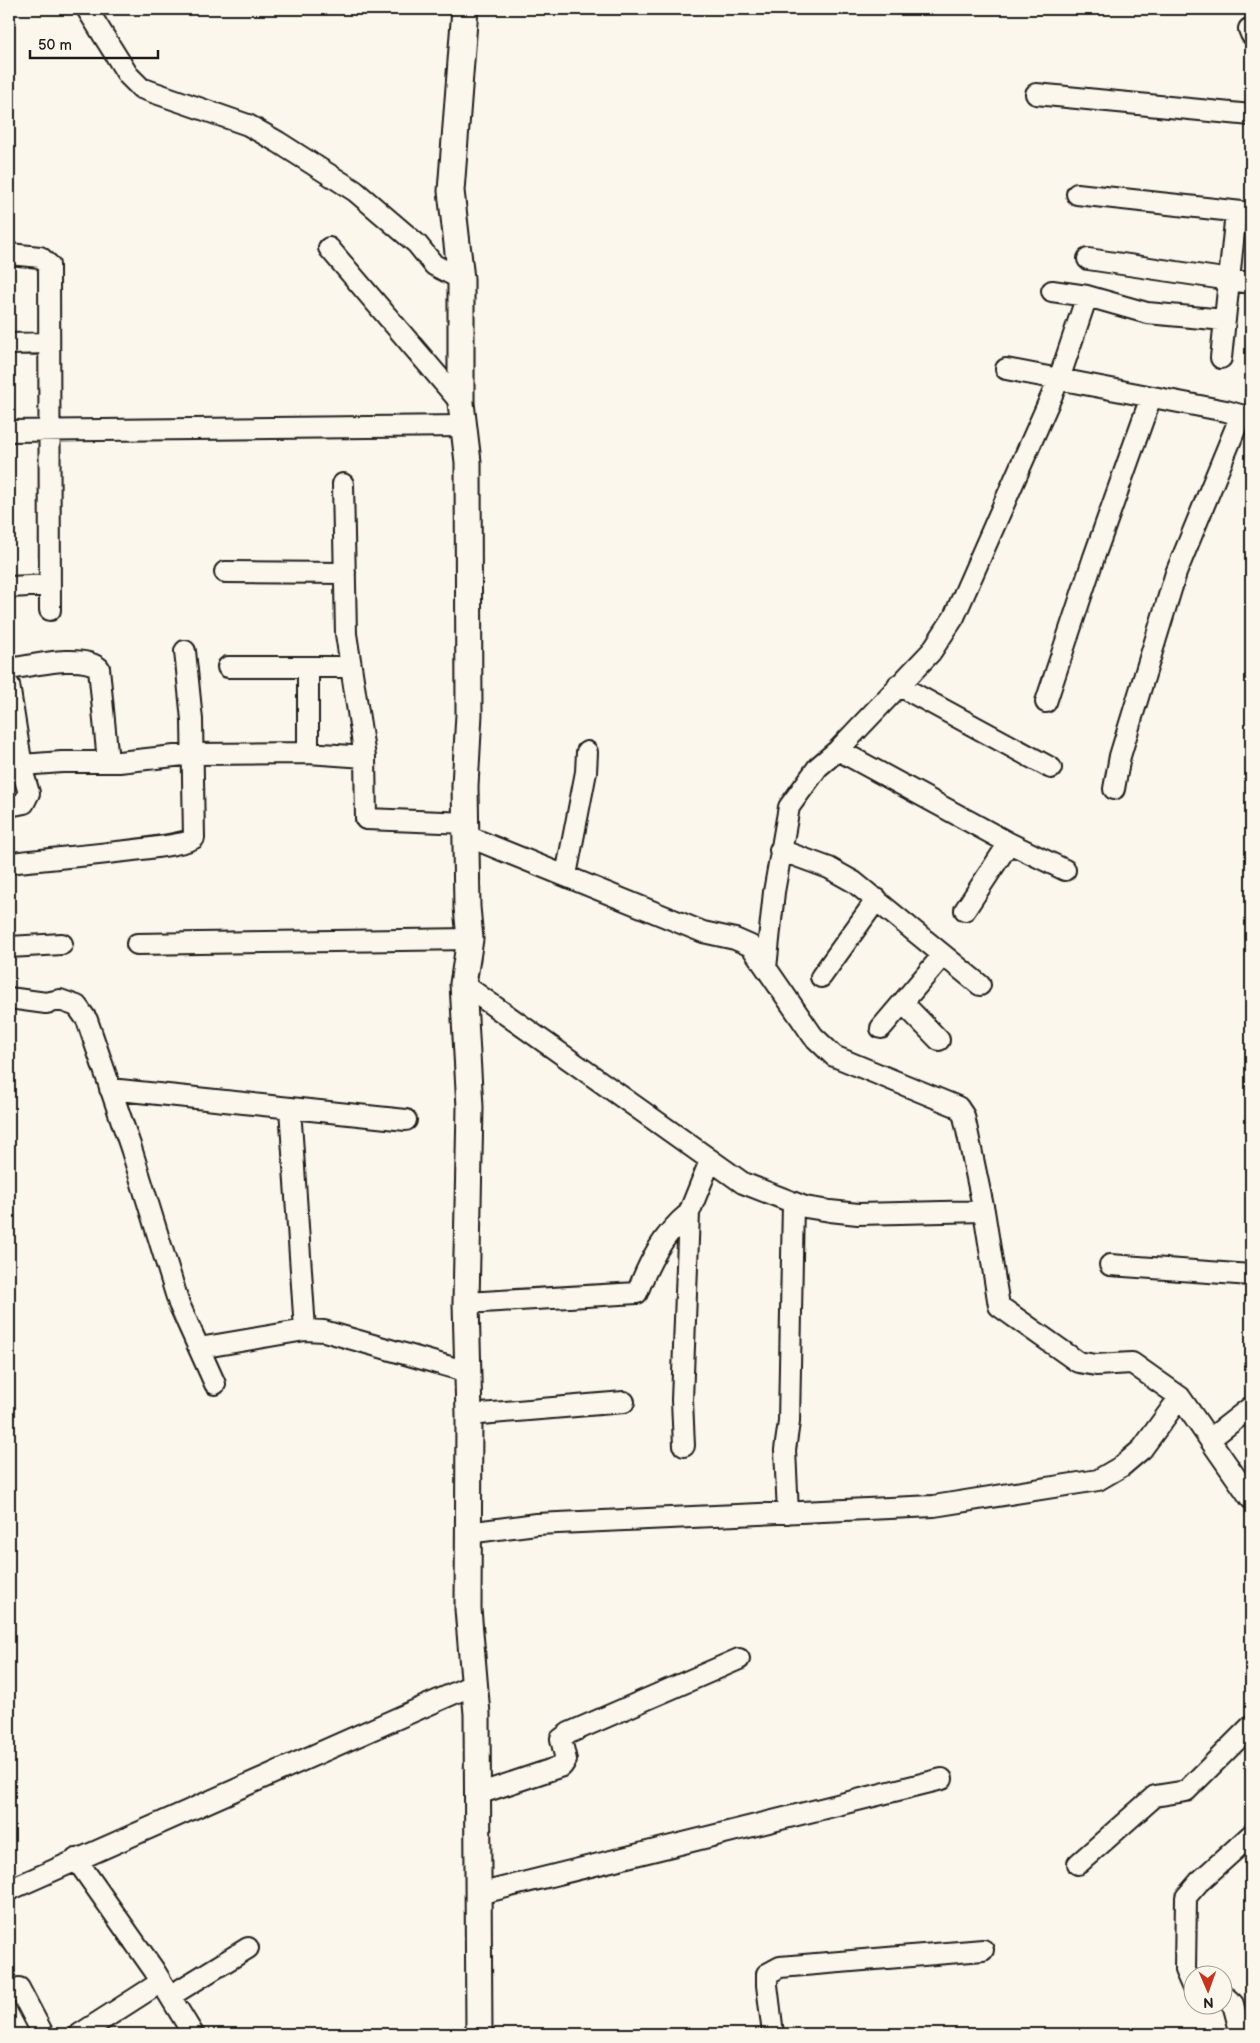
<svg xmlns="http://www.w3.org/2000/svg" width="1260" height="2043" font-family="'Balsamiq Sans',sans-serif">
<rect width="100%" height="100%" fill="#fbf7ec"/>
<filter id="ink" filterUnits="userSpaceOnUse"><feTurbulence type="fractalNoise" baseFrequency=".02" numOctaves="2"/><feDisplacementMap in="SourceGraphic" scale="10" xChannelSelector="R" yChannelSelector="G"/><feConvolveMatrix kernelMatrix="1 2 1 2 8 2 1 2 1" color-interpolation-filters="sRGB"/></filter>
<g filter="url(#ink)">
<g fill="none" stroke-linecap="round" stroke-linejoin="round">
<!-- minor casing -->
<g stroke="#1c1c1c" stroke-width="24">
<path id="minor" d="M87,9L128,75L141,88L248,125L278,142L355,191L417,244L434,265L461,279
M1249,29L1251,34
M1036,94L1251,115
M1077,194L1251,213
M329,248L461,403
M9,254L40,257L49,265L50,610
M1088,259L1251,283
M1052,291L1087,296L1147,313L1225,320
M9,344L49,343
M1221,358L1236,212
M1006,369L1226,411L1251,418
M9,431L464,426
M343,484L346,634L365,757L366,819L468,823
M225,572L345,573
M9,587L50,585
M228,667H350
M9,669C31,666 82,653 99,668L108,762
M9,685L23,773L29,793L24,803L9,806
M898,685L1051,768
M1046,702L1094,557L1151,397
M838,750L1009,843L1065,870
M308,753V667
M22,765L62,762H119L193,754L308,753L365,757
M1114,789L1120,756L1176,573L1241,415
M467,836L703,932L735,939L751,946L813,1036L834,1056L958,1107L964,1116L984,1211L999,1306L1078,1362L1096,1365L1132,1363L1180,1397L1251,1499
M780,850L829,868L854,882L980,985
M9,863C34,860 185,848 194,838L192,720L185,651
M566,875L586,772L587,752
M965,910L1009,843
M137,944L470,939
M9,947L62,944
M766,968L774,892L789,807L818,767L838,750L931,652L954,617L1059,379L1087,296
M821,977L877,899
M463,984L743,1183L805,1207L830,1211L858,1214L984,1211
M9,998L46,1003L60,1000L77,1006L87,1020L131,1148L179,1304L215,1384
M903,1003L939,1040
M881,1028L943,955
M110,1089L406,1120
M290,1108L305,1330
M1110,1265L1251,1275
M466,1303L637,1293C649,1262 663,1234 689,1213
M199,1348L305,1330L324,1331L468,1372
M469,1415L624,1402
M1210,1439L1251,1407
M684,1446L682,1400L689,1213L710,1161
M788,1513L785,1450L789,1422L793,1203
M468,1533L536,1524L934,1506L1098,1480L1122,1466L1142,1449L1180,1397
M478,1794L562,1766L566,1760L561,1739L569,1733L739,1659
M76,1859L154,1970L193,2034
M1078,1864L1155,1796L1186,1791L1251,1726
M9,1890L475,1684
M478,1894L942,1779
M1192,1986L1185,1970L1186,1897L1199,1882L1251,1835
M19,1988L43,2034
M1222,1994L1233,2004L1241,2034
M170,1996L248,1948
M80,2034L161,1982
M773,2034L767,1985V1974L780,1967L983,1950"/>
</g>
<!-- tertiary casing -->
<g stroke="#1c1c1c" stroke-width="29">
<path id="tertiary" d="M465,9L451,191L461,279V403L468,462L469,714L465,786L467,907L470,939L463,984L470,1107L466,1303L469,1415L468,1609L477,1714L479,2034"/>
</g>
<!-- minor -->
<use href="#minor" stroke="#fbf7ec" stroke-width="20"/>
<!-- tertiary -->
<use href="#tertiary" stroke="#fbf7ec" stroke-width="25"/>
</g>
</g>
<!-- margin -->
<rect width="1260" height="2043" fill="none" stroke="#fbf7ec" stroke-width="30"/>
<rect x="15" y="15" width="1230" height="2013" fill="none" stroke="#1c1c1c" stroke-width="2" filter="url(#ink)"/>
<!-- north arrow -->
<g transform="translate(1208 1990) rotate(178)"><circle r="24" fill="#fbf7ec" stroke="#a29f99"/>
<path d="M0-4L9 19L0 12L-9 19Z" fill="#c8321e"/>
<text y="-8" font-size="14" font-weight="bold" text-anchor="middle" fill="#1c1c1c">N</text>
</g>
<!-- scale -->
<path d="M30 50v8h128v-8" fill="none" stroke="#1c1c1c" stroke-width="2.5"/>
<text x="38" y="50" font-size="15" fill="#1c1c1c" stroke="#fbf7ec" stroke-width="4" paint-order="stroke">50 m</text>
</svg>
